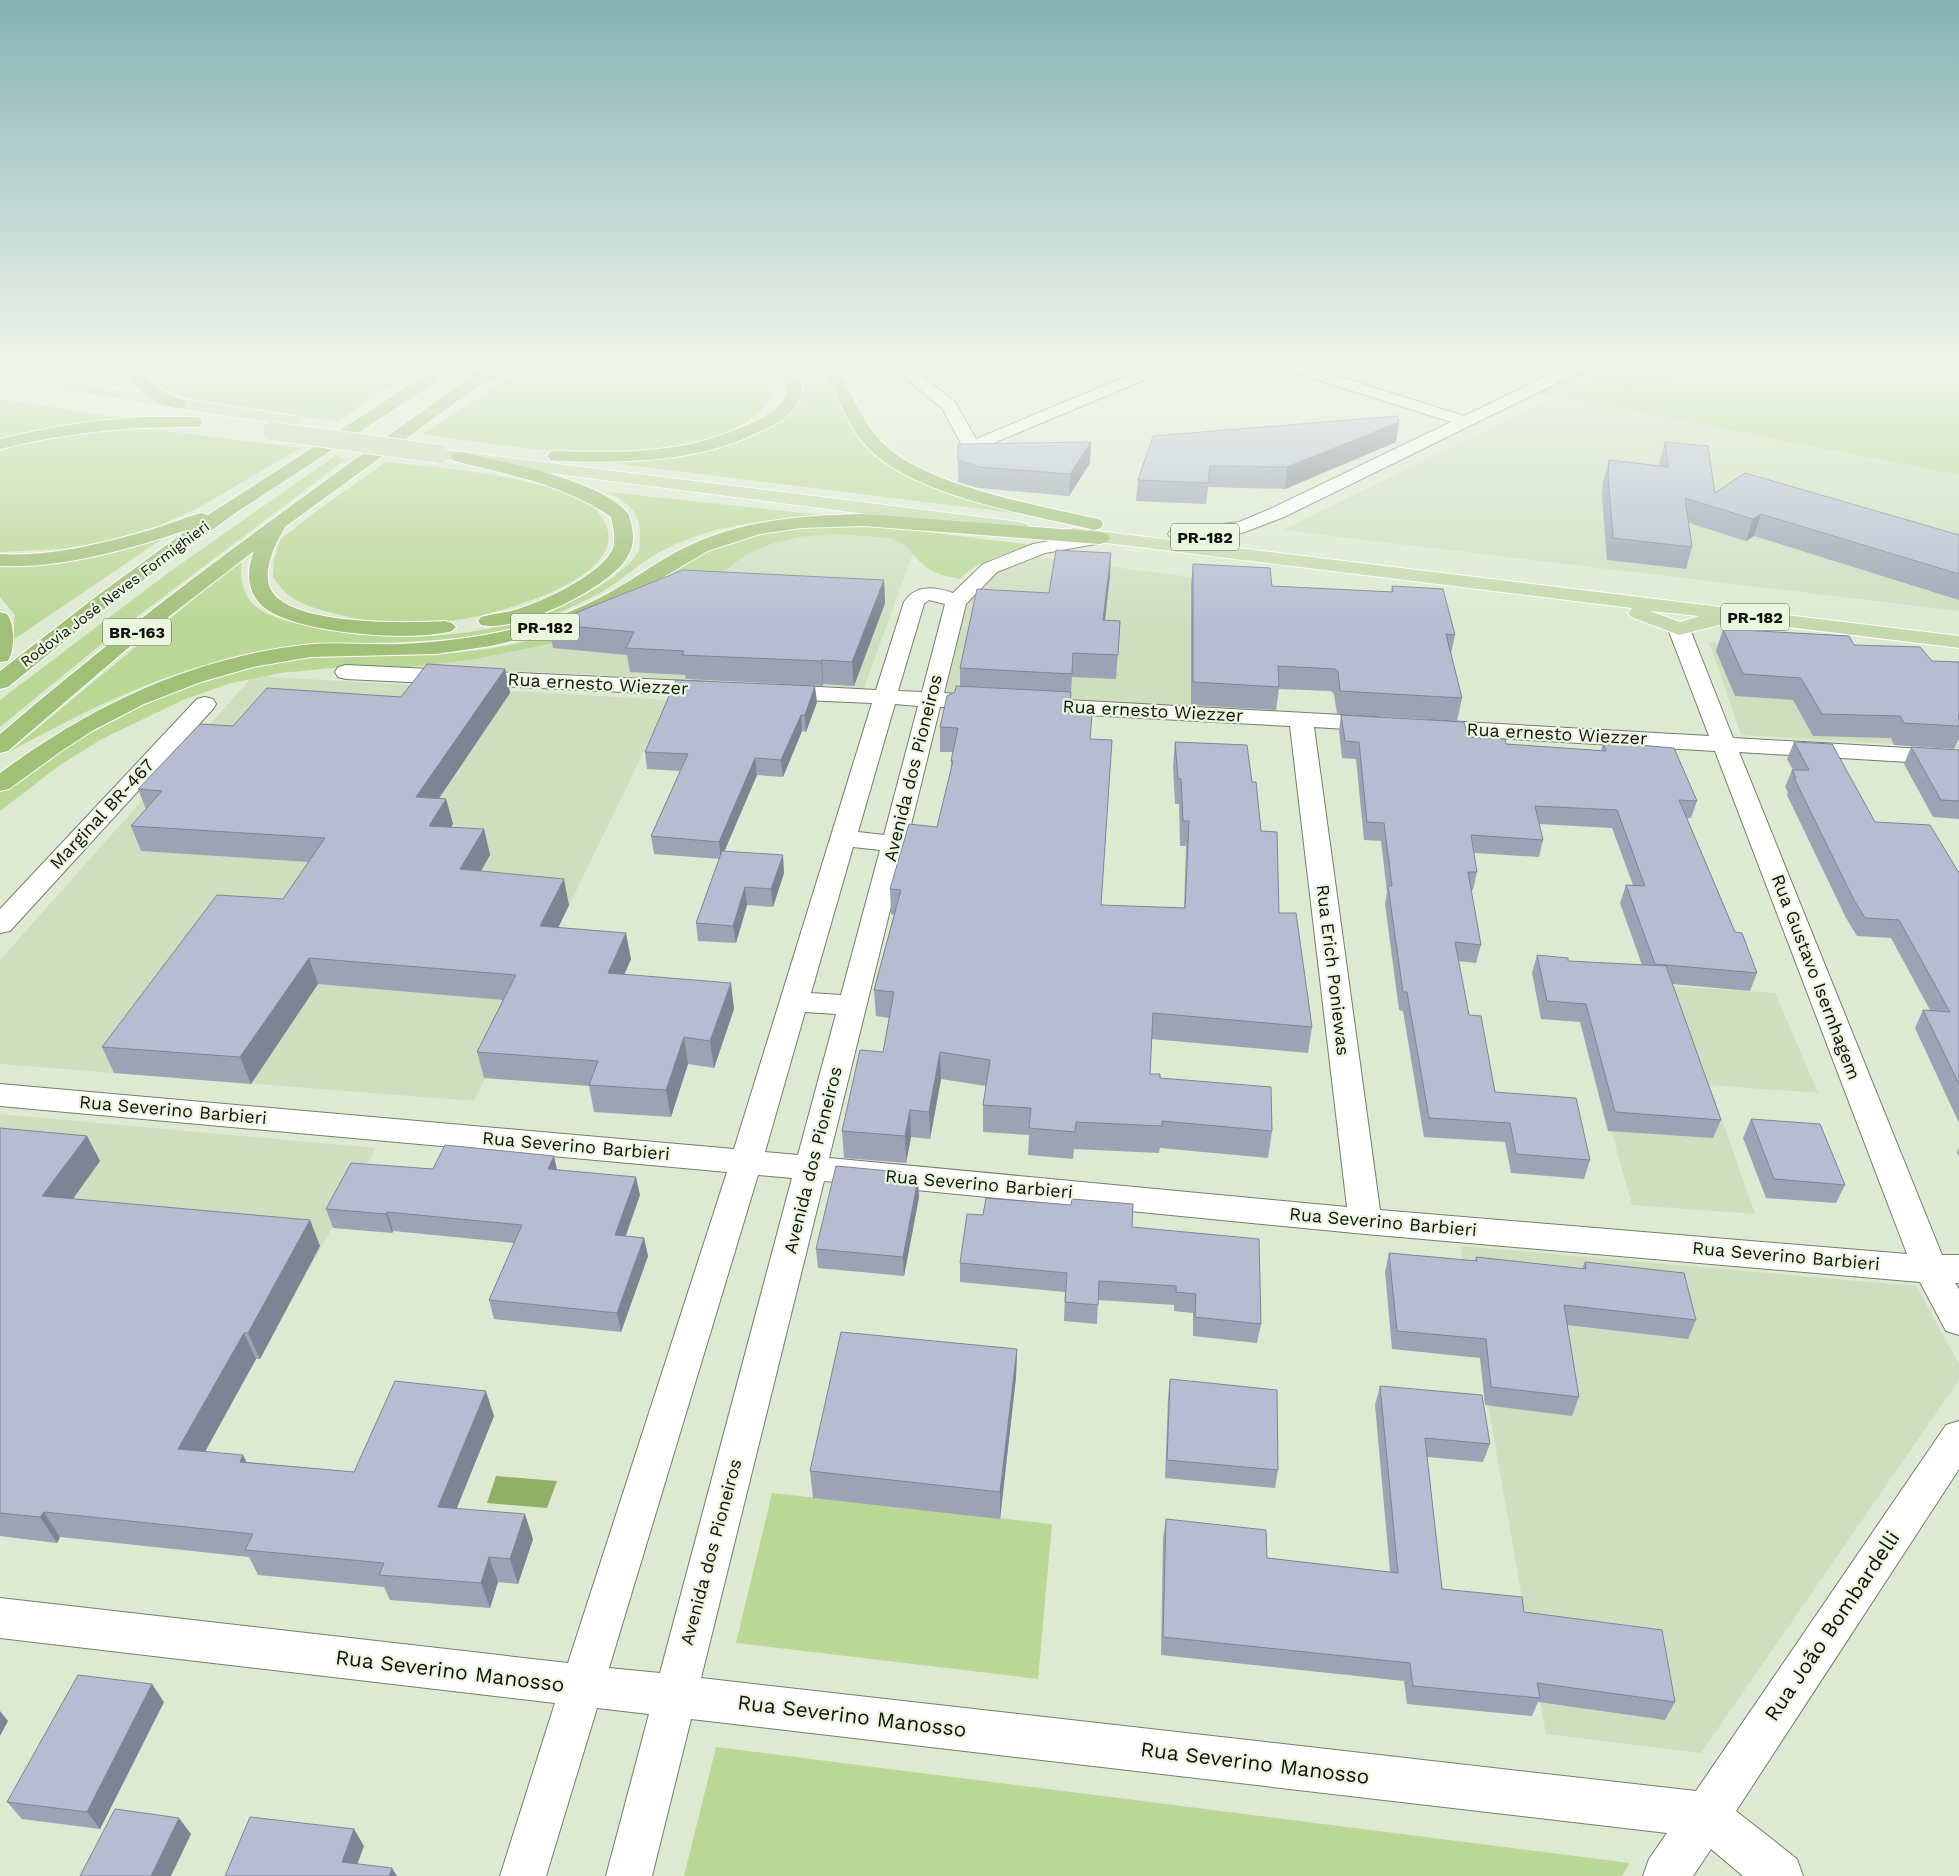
<svg xmlns="http://www.w3.org/2000/svg" width="1959" height="1876" font-family="'Work Sans',sans-serif">
<rect width="100%" height="100%" fill="#dee9d2"/>
<!-- built -->
<path fill="#d0dec0" d="M1557,396L1959,475V611L1282,530Z
M832,534L889,538L905,545L913,553L864,688L412,666L476,659L564,641L720,574L747,554L774,543L801,537Z
M1039,557L1439,610L1272,647L1276,711L946,693L966,605L1000,571Z
M1709,642L1959,674V748L1741,735Z
M253,676L669,700L474,1101L0,1064V960Z
M1569,979L1775,993L1818,1093L1710,1085L1755,1214L1632,1205Z
M0,1114L376,1148L260,1359L173,1350L57,1543L0,1536Z
M1460,1246L1916,1286L1959,1364V1380L1701,1753L1546,1734Z"/>
<!-- green -->
<path fill="#bad796" d="M0,364H125L119,375L126,388L0,367Z
M154,364H418L400,381L338,421L231,407L195,400L168,392L154,379Z
M540,364H748C761,374 767,382 772,397C708,485 516,447 423,434L498,385Z
M781,364H819L832,378L852,419L919,477L1079,521L572,458L701,450L791,406L785,367Z
M1589,364H1607L1591,372L1660,382L1696,364H1959V475L1531,391Z
M0,399L121,418L53,427L0,440Z
M135,427L301,448L196,509L158,526L107,541L61,549L0,552V451L68,433Z
M335,456L346,459L110,637L0,727V700L172,570Z
M386,462C442,468 499,472 553,489C562,492 574,494 582,499C593,506 601,513 606,525C628,579 499,613 463,619C420,626 374,624 332,613C315,608 297,604 284,591C280,587 276,581 273,576L274,560L280,540L319,509Z
M608,492L830,516C770,519 706,524 653,556C637,565 623,579 607,589C583,603 554,615 527,624C444,650 357,638 272,649C252,651 232,657 212,663C139,683 76,716 9,752L242,559C241,574 240,586 249,599C258,614 283,620 299,624C370,642 449,641 520,621C551,612 601,590 624,568C630,563 635,557 639,551C642,517 638,509 608,492Z
M850,525L888,527L1033,545C1007,554 979,559 960,579L942,575L930,570L919,561L905,545L889,538L832,534L801,537L774,543L747,554L720,574L564,641L476,659L401,668L344,667L280,673L228,684L183,700L102,739L60,765L0,811V789C31,768 62,744 95,726C157,690 245,663 316,657C334,655 353,657 371,656C427,655 484,654 538,638C570,628 605,613 634,596C662,580 686,559 716,546C756,529 807,528 850,525Z
M162,539L13,640L15,615L0,597V566L64,562Z
M772,1493L1052,1524L1038,1679L736,1643Z
M716,1747L1630,1863L1622,1876H684Z"/>
<!-- forest -->
<path fill="#9fbf73" d="M1607,364H1696L1660,382L1623,387L1603,380L1591,373Z"/>
<!-- water -->
<path fill="#91b066" d="M496,1476L557,1481L547,1508L487,1503Z"/>
<g fill="none" stroke-linecap="round" stroke-linejoin="round">
<!-- minor casing -->
<g stroke="#757e69" stroke-width="2">
<path id="minor" d="M889,364H907L955,402L976,439L1156,364H1177L1175,367L972,452L966,451L963,447L942,408Z
M1275,364H1299L1464,416L1572,364H1592L1590,367L1284,517L1242,533L1178,540L1171,538L1168,534L1171,530L1239,522L1270,509L1451,422L1277,367Z
M1100,532L1107,534L1110,538L1107,542L1045,553L997,572L966,604L944,693L990,697L993,702L990,707L982,709L940,707L829,1158L1347,1207L1290,726L1032,712L1024,710L1021,705L1024,700L1032,698L1378,717L1386,719L1390,724L1386,729L1378,731L1314,727L1380,1210L1907,1254L1715,751L1429,734L1421,732L1417,727L1421,722L1429,720L1709,736L1668,629L1672,625L1679,623L1686,625L1690,629L1733,738L1959,751V765L1739,752L1942,1255H1959V1283H1955L1959,1289V1335L1946,1331L1920,1282L1365,1234L824,1181L701,1678L1696,1791L1946,1425L1959,1421V1469L1736,1811L1797,1859L1803,1876H1743L1711,1849L1693,1876H1643L1649,1859L1667,1833L691,1719L652,1876H606L649,1714L597,1708L546,1876H500L555,1703L0,1638V1598L568,1663L727,1172L0,1106V1084L734,1149L872,703L780,699L772,697L769,692L772,687L780,685L876,690L904,602C916,584 935,587 953,593L983,564L1033,544ZM929,600L945,604L922,692L898,691L924,604ZM895,704L918,706L884,835L858,832ZM853,847L880,850L841,995L811,993ZM805,1012L836,1014L798,1155L765,1152ZM758,1175L792,1178L660,1673L609,1668Z
M346,665L709,682L717,684L720,689L717,694L709,696L346,679L338,677L335,672L338,667Z
M205,697L213,699L216,704L213,709L10,931L0,933V909L197,699Z"/>
</g>
<!-- primary casing -->
<g stroke="#fff" stroke-width="2">
<path id="primary" d="M0,371L294,416L300,417L302,421L300,425L294,426L0,381Z
M439,449L1020,522L1027,524L1029,528L1027,532L1020,534L433,458L430,454L433,450Z
M1073,528L1959,636V648L1730,620L1728,623L1679,635L1631,617L1628,613L1632,608L1066,538L1063,534L1066,530ZM1650,611L1699,616L1680,622Z"/>
</g>
<!-- motorway casing -->
<g stroke="#fff" stroke-width="2">
<path id="motorway" d="M127,364H143L141,373C153,387 168,394 185,401L187,404L185,407C164,413 136,389 125,373Z
M442,364H461L459,367L237,512L112,603L8,687L0,689V671L98,595L187,530C130,549 61,569 0,566V554C51,557 105,543 153,529C169,524 185,517 201,513L208,515Z
M488,364H530L528,367L480,385L285,527C276,544 264,565 269,585C281,627 410,623 445,621L452,623L456,627L452,631C411,642 306,634 269,611C247,597 245,573 254,551L127,649L8,751L0,753V734C155,600 322,483 488,364Z
M770,364H788C800,375 807,389 798,404C789,418 775,425 761,431C697,463 627,463 556,461L550,460L547,456L550,452L556,451C629,453 690,454 757,420C771,413 789,403 786,385C784,375 775,372 770,364Z
M814,364H831C851,386 858,415 878,438C919,486 1040,505 1101,520L1103,524L1101,528L1094,530C1028,514 915,497 867,447C849,428 841,403 829,382C825,375 819,370 814,364Z
M143,417H194L200,418L202,422L200,426L194,427C128,426 64,433 0,449V439C48,427 95,420 143,417Z
M460,452C500,461 606,481 629,515C633,530 636,542 628,556C612,587 515,634 481,625L478,621L481,617C491,614 501,613 511,611C538,604 602,575 613,548C616,538 613,527 611,517C563,484 510,475 454,461L451,457L454,453Z
M864,514L1100,532L1107,534L1110,538L1107,542L1100,544L864,526L801,528L760,534L708,551L611,608L576,623L534,636L491,646L436,654L311,657L253,667L201,682L144,704L92,731L60,752L9,789L0,791V773C93,704 195,656 312,644C341,642 371,645 400,644C446,642 492,636 536,623C569,614 600,599 629,581C647,570 665,557 684,548C740,520 803,515 864,514Z
M0,612L7,614C15,624 15,650 8,661L0,662Z"/>
</g>
<!-- minor -->
<use href="#minor" fill="#fff" fill-rule="evenodd"/>
<!-- primary -->
<use href="#primary" fill="#c6d9ad" fill-rule="evenodd"/>
<!-- motorway -->
<use href="#motorway" fill="#a0bf77" fill-rule="evenodd"/>
<!-- primary-bridge casing -->
<g stroke="#fff" stroke-width="20" stroke-linecap="butt">
<path id="primary-bridge" d="M272,431L439,454"/>
</g>
<!-- primary-bridge -->
<use href="#primary-bridge" stroke="#c6d9ad" stroke-width="18"/>
</g>
<!-- wall -->
<path fill="#9da3b5" d="M1399,422L1396,442L1285,489L1208,487L1206,504L1136,501L1138,480Z
M1665,442L1715,493L1959,535V600L1754,536L1746,541L1689,523L1692,547L1686,569L1607,560L1602,496L1603,482L1609,460L1659,466V463Z
M958,460L1090,463L1069,496L979,488L958,482Z
M1193,564L1272,586L1391,592L1392,586L1455,635L1451,654L1462,698L1457,721L1337,714L1334,694L1331,691L1279,689L1276,710L1191,705V585Z
M1110,575L1105,620L1120,621L1116,679L1072,677L1070,713L1090,739L1101,905L1184,908L1186,846H1180L1179,804H1175L1173,767L1175,742L1252,782L1261,831L1279,913L1312,1027L1308,1053L1151,1039L1150,1074L1272,1131L1268,1158L1160,1148L1159,1153L1074,1149L1073,1159L1028,1155L1029,1135L983,1132V1105L986,1086L941,1079L930,1139L911,1137L906,1163L844,1158L842,1131L883,1052L889,1018L876,1016L874,990L894,915L891,914L890,889L937,827L951,770V761L953,752H940V727L955,692L960,686V668Z
M884,580L885,603L854,686L823,684V686L686,679L685,675L630,672L627,655L553,648L548,624Z
M1723,629L1854,645L1932,661L1959,662V740H1958L1954,749L1894,745L1891,738L1813,736L1793,700L1735,696L1716,651Z
M505,669L510,693L439,798L446,799L453,824L450,827L484,829L490,855L481,871L569,905L558,928L631,959L624,974L734,1009L714,1068L688,1064L671,1117L594,1112L589,1086L484,1078L477,1052L503,1000L318,984L251,1084L114,1073L102,1047L283,899L309,862L141,851L131,826L146,809L138,789L233,726L401,697Z
M817,702L806,732L802,731L783,777L757,775L724,852L784,873L773,907L747,905L736,943L698,941L696,923L720,859L654,854L651,836L680,771L647,769L645,752Z
M1341,715L1468,737L1506,744L1601,751L1603,742L1697,801L1691,818H1687L1735,932L1757,973L1750,991L1672,984L1721,1120L1713,1138L1608,1131L1580,1022L1541,1019L1532,973L1537,955L1568,961L1642,965L1620,903L1626,885H1633L1612,828L1539,824L1543,840L1539,857L1474,853L1477,872L1473,890H1471L1481,945L1476,963L1458,961L1469,1015L1495,1092L1590,1160L1584,1179L1511,1173L1505,1142L1424,1137L1403,1011L1399,1010L1385,904L1387,892L1381,841L1364,840L1356,759L1342,758L1339,731Z
M1794,742L1875,822L1959,873V1123L1915,1028L1923,1010H1930L1891,938L1857,936L1846,918L1787,795L1788,792L1785,787L1792,770H1793L1787,759Z
M1911,747L1959,750V819L1933,817L1904,764Z
M1751,1119L1845,1185L1836,1203L1766,1198L1743,1138Z
M0,1128L87,1136L100,1161L73,1199L310,1220L320,1246L260,1359H256L205,1452L247,1462L354,1472L494,1416L457,1508L533,1539L518,1584L498,1582L490,1608L390,1600L384,1587L258,1575L249,1557L60,1537L57,1543L0,1536Z
M1959,1148V1157L1957,1152Z
M433,1169L557,1170L640,1195L626,1236L644,1238L648,1256L621,1332L494,1319L489,1300L514,1243L393,1231L392,1233L333,1228L326,1209Z
M901,1172V1177L919,1197L904,1276L818,1268L816,1249Z
M1132,1227L1261,1324L1257,1343L1193,1336V1313L1174,1311V1305L1098,1300L1097,1324L1064,1321L1065,1292L960,1282V1263Z
M1389,1253L1475,1261L1476,1257L1582,1269L1585,1262L1696,1320L1688,1339L1567,1325L1579,1397L1572,1416L1485,1405L1480,1358L1392,1349L1385,1272Z
M1017,1349L1016,1377L1000,1519L813,1498L810,1471Z
M1170,1379L1278,1470L1275,1488L1165,1478L1168,1398Z
M1380,1386L1490,1444L1483,1462L1427,1457L1442,1589L1524,1612L1675,1702L1665,1720L1538,1702L1532,1716L1407,1704L1404,1681L1161,1655L1163,1538L1166,1519L1267,1558L1390,1572L1375,1405Z
M164,1702L100,1829L22,1819L7,1802Z"/>
<!-- shaded-wall -->
<path fill="#7f8494" d="M1399,422L1396,442L1285,489L1287,467Z
M1091,442L1090,463L1069,496L1070,474Z
M1761,514L1754,536L1746,541L1753,519Z
M1111,553L1110,575L1102,644L1103,620Z
M884,580L885,603L854,686L852,662Z
M822,660L823,684V686L821,661Z
M505,669L510,693L423,822L416,797Z
M815,686L817,702L806,732L805,715Z
M801,715L802,731L783,777L781,760Z
M755,758L757,775L721,859L719,842Z
M446,799L453,824L436,851L429,826Z
M484,829L490,855L467,895L460,869Z
M783,855L784,873L773,907L771,889Z
M564,879L569,905L546,953L540,926Z
M745,887L747,905L736,943L733,926Z
M626,933L631,959L613,1000L608,973Z
M309,958L318,984L251,1084L240,1057Z
M731,983L734,1009L714,1068L710,1041Z
M684,1037L688,1064L671,1117L666,1090Z
M940,1052L941,1079L930,1139L929,1112Z
M910,1110L911,1137L906,1163L905,1136Z
M87,1136L100,1161L56,1222L42,1196Z
M554,1156L558,1174L548,1169Z
M636,1177L640,1195L619,1253L615,1235Z
M918,1179L919,1197L904,1276L903,1257Z
M387,1212L393,1231L392,1233L386,1214Z
M310,1220L320,1246L260,1359L248,1333Z
M644,1238L648,1256L621,1332L617,1313Z
M244,1333L256,1359L192,1475L178,1449Z
M1017,1349L1016,1377L1000,1519V1492Z
M486,1391L494,1416L447,1532L438,1507Z
M243,1455L256,1481L240,1462Z
M44,1512L60,1537L57,1543L40,1517Z
M525,1514L533,1539L518,1584L510,1559Z
M489,1557L498,1582L490,1608L481,1583Z
M152,1684L164,1702L100,1829L87,1812Z
M0,1711L8,1721L0,1736Z
M179,1818L191,1834L171,1876H151Z
M354,1829L364,1846L353,1876L342,1862Z
M392,1868L397,1876H389Z"/>
<!-- building -->
<path fill="#b6bdd3" stroke="#7f8494" d="M1398,416L1399,422L1287,467L1210,466L1208,483L1138,480L1153,436Z
M1091,442L1070,474L979,467L958,460V444Z
M1665,442L1708,446L1715,493L1745,473L1959,535V574L1761,514L1753,519L1685,498L1692,547L1613,538L1608,474L1609,460L1668,467Z
M1056,550L1111,553L1103,620L1120,621L1118,655L1073,653L1072,674L960,668L977,589L1049,593Z
M1193,564L1270,568L1272,586L1393,592L1392,586L1443,589L1455,635L1446,634L1462,698L1340,691L1338,671L1335,669L1278,666L1279,687L1193,682Z
M683,570L884,580L852,662L822,660L821,661L682,655L684,651L626,648L634,632L548,624Z
M1723,629L1849,636L1854,645L1920,647L1932,661L1959,662V717H1958L1959,718V726L1904,723L1900,716L1822,714L1801,678L1743,674Z
M427,664L505,669L416,797L446,799L429,826L484,829L460,869L564,879L540,926L626,933L608,973L731,983L710,1041L684,1037L666,1090L589,1085L598,1061L477,1052L516,975L309,958L240,1057L102,1047L217,895L283,899L325,838L131,826L162,791L138,789L200,724L233,726L267,688L401,697Z
M676,680L815,686L805,715H801L781,760L755,758L719,842L651,836L688,754L645,752Z
M956,686L1071,692L1069,713L1092,714L1090,739L1112,740L1101,905L1185,908L1189,821H1183L1181,779H1178L1175,742L1247,745L1252,782H1256L1261,831L1277,832L1279,913H1296L1312,1027L1153,1013L1150,1074H1160V1078L1271,1087L1272,1131L1162,1121V1126L1076,1122L1075,1132L1029,1128L1031,1108L983,1105L990,1060L940,1052L929,1112L910,1110L905,1136L842,1131L860,1050L883,1052L894,992L874,990L901,890L890,889L909,824L937,827L953,761H951L958,728L940,727L947,696L955,692Z
M1341,715L1464,722L1468,737L1505,739L1506,744L1606,751L1603,742L1674,748L1697,801L1679,800L1735,932L1742,933L1757,973L1655,964L1626,885L1645,886L1617,810L1535,806L1543,840L1471,835L1477,872H1468L1481,945L1455,942L1469,1015L1481,1016L1495,1092L1576,1098L1590,1160L1516,1154L1510,1123L1429,1118L1407,992H1403L1388,886H1392L1384,823L1367,822L1359,742L1345,741Z
M1794,742L1832,744L1875,822L1930,825L1959,873V1084L1923,1010L1950,1012L1899,920L1865,918L1854,900L1794,778H1796L1792,770H1809Z
M1911,747L1959,750V801L1941,800Z
M722,851L783,855L771,889L745,887L733,926L696,923Z
M1537,955L1568,958V961L1666,966L1721,1120L1615,1112L1586,1004L1547,1001Z
M1751,1119L1820,1124L1845,1185L1774,1179Z
M0,1128L87,1136L42,1196L310,1220L248,1333H244L178,1449L243,1455L240,1462L354,1472L395,1381L486,1391L438,1507L525,1514L510,1559L489,1557L481,1583L379,1575L384,1563L245,1550L253,1534L44,1512L40,1517L0,1513Z
M445,1145L554,1156L548,1169L636,1177L615,1235L644,1238L617,1313L489,1300L522,1225L387,1212L386,1214L326,1209L351,1163L433,1169Z
M836,1166L901,1172L900,1177L918,1179L903,1257L816,1249Z
M986,1198L1071,1205L1072,1199L1133,1204L1132,1227L1259,1239L1261,1324L1195,1317L1196,1294L1176,1292V1286L1099,1281L1098,1305L1065,1302L1067,1273L960,1263L967,1214L983,1215Z
M1389,1253L1477,1261L1476,1257L1586,1269L1585,1262L1684,1273L1696,1320L1564,1305L1579,1397L1491,1387L1486,1339L1397,1331Z
M841,1332L1017,1349L1000,1492L810,1471Z
M1170,1379L1277,1390L1278,1470L1167,1460Z
M1380,1386L1482,1395L1490,1444L1425,1438L1442,1589L1522,1597L1524,1612L1662,1630L1675,1702L1537,1683L1540,1698L1413,1686L1410,1663L1163,1637L1166,1519L1266,1530L1267,1558L1398,1573Z
M78,1675L152,1684L87,1812L7,1802Z
M115,1809L179,1818L151,1876H80Z
M250,1817L354,1829L342,1862L392,1868L389,1876H225Z"/>
<!-- sky -->
<linearGradient id="sky" x2="0" y2="1"><stop stop-color="#85b2b4"/><stop offset="0.58" stop-color="#f0f5eb"/><stop offset="1" stop-color="#f0f5eb" stop-opacity="0"/></linearGradient>
<rect width="1959" height="627" fill="url(#sky)"/>
<g text-anchor="middle" stroke-width="4.5" stroke-linejoin="round" paint-order="stroke">
<!-- far-street labels -->
<g font-size="15" fill="#10130b" stroke="#ebf6df">
<text transform="translate(115 594) rotate(-37)" y="5">Rodovia José Neves Formighieri</text>
</g>
<!-- shield labels -->
<g fill="#ebf6df" stroke="#52574b" stroke-width="1">
<rect x="1171" y="523.5" width="68" height="27" rx="4"/>
<rect x="1721" y="603.5" width="68" height="27" rx="4"/>
<rect x="511" y="613.5" width="68" height="27" rx="4"/>
<rect x="103" y="618.5" width="68" height="27" rx="4"/>
</g>
<g font-size="16" font-weight="bold" fill="#10130b">
<text x="1205" y="543">PR-182</text>
<text x="1755" y="623">PR-182</text>
<text x="545" y="633">PR-182</text>
<text x="137" y="638">BR-163</text>
</g>
<!-- street labels -->
<g font-size="18" fill="#10130b" stroke="#ebf6df">
<text transform="translate(598 684) rotate(3)" y="6">Rua ernesto Wiezzer</text>
<text transform="translate(1153 711) rotate(3)" y="6">Rua ernesto Wiezzer</text>
<text transform="translate(1557 734) rotate(3)" y="6">Rua ernesto Wiezzer</text>
<text transform="translate(913 768) rotate(-76)" y="6">Avenida dos Pioneiros</text>
<text transform="translate(102 814) rotate(-47)" y="6">Marginal BR-467</text>
<text transform="translate(1333 970) rotate(83)" y="6">Rua Erich Poniewas</text>
<text transform="translate(1816 977) rotate(69)" y="6">Rua Gustavo Isernhagem</text>
<text transform="translate(173 1110) rotate(5)" y="6">Rua Severino Barbieri</text>
<text transform="translate(576 1146) rotate(5)" y="6">Rua Severino Barbieri</text>
<text transform="translate(813 1160) rotate(-76)" y="6">Avenida dos Pioneiros</text>
<text transform="translate(979 1184) rotate(5)" y="6">Rua Severino Barbieri</text>
<text transform="translate(1383 1222) rotate(5)" y="6">Rua Severino Barbieri</text>
<text transform="translate(1786 1256) rotate(5)" y="6">Rua Severino Barbieri</text>
<text transform="translate(711 1552) rotate(-75)" y="6">Avenida dos Pioneiros</text>
</g>
<!-- near-street labels -->
<g font-size="21" fill="#10130b" stroke="#ebf6df">
<text transform="translate(1832 1626) rotate(-56)" y="7">Rua João Bombardelli</text>
<text transform="translate(450 1671) rotate(7)" y="7">Rua Severino Manosso</text>
<text transform="translate(852 1716) rotate(7)" y="7">Rua Severino Manosso</text>
<text transform="translate(1255 1763) rotate(7)" y="7">Rua Severino Manosso</text>
</g>
</g>
</svg>
